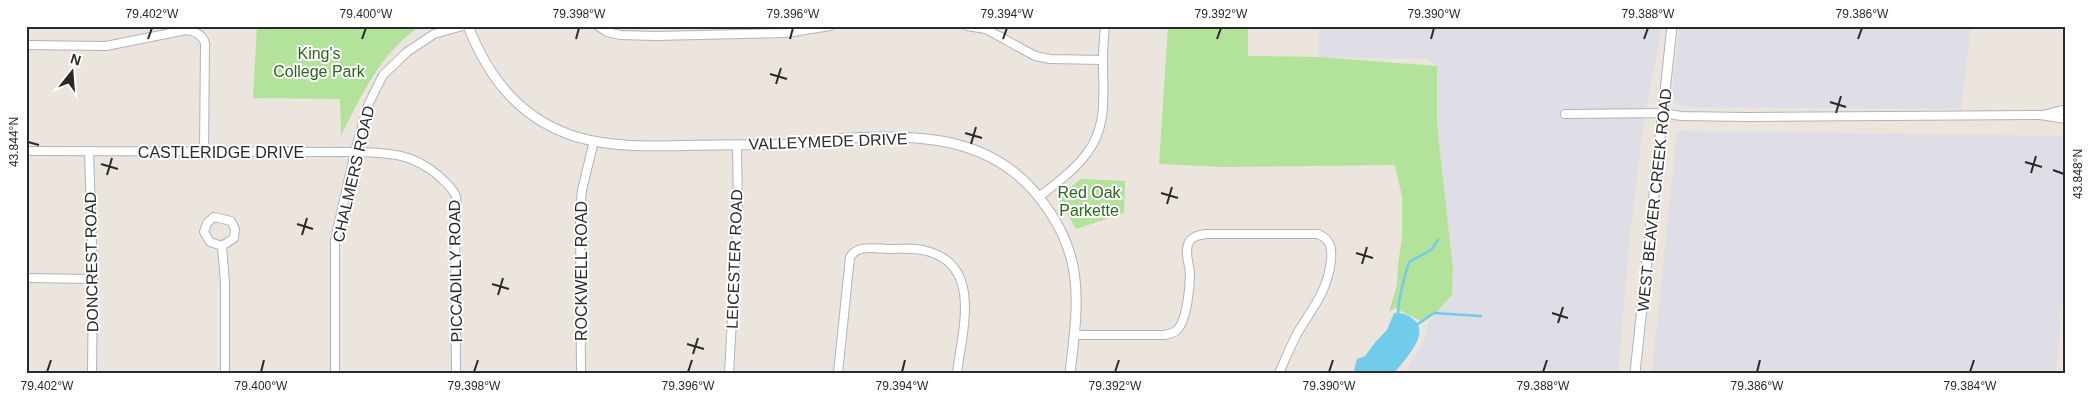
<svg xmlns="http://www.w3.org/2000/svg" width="2092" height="399" font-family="Arial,sans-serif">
<rect width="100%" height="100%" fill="#ece5dd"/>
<!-- industrial -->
<path fill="#dfdde5" d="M1319,26H1662L1644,120L1630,234L1618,373H1405L1427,335L1428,324L1435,314L1452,295L1453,269L1437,125V66L1427,59L1319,57Z
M1679,26H1971L1961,109L1682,107L1672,96Z
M1677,131L2066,136V266L2056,373H1652Z"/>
<!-- green -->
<path fill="#b3e29a" d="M257,26H421C382,50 361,96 341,136L340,99L253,98Z
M1168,26H1248V56L1319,57L1437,66V125L1453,269L1452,295L1435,314L1423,322L1395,308L1389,312L1397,285L1398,265L1402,237V197L1395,165L1223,167L1159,164Z
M1081,179L1125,181L1124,213L1076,229L1058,197Z"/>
<!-- water -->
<path fill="#71ccec" d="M1394,313C1401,312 1407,314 1413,319C1432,332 1404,361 1394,373H1358L1354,370L1357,359L1365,356L1377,340L1387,330Z"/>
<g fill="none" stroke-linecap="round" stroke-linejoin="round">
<!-- stream -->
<path stroke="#71ccec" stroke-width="2.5" d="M1398,313C1399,295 1404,278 1409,262L1431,250L1438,240
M1418,324L1434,313L1481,316"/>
<!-- minor casing -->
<g stroke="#b0b3be" stroke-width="10">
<path id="minor" d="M598,26L607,32L620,35L656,36L787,33L830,26
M967,26L986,29L1035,56L1050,59L1103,60
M26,45L106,46L186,30C195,31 202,34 205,43L204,153
M1565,114L1664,113L1681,116L1746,117L2040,115L2066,119
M2043,115L2066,109
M26,151L355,152C390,153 413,153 440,177C445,182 452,188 455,194C459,202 455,215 455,224C455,274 456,323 456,373
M89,151L93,279L92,373
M1039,197C1055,184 1075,170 1087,153C1108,126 1103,93 1103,61C1103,49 1104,38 1105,26
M222,246L210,242L204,232L207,223L214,217L231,221L235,229L234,238L222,246L225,283V373
M26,278L93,279
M1075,335H1164C1170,334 1175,333 1178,329C1187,319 1190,286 1190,273C1189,263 1184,251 1189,242C1193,236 1199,235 1206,234H1318C1331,240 1332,247 1331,261C1327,293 1312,308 1297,334C1290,347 1285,360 1279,373
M335,373V240L355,152L368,105L383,75L407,52L434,34L463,26
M581,373L580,210L582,190L594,141
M729,373L738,212L737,145
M838,373L850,257C858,244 875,249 888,249C902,249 917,247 930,252C982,268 962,332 957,373"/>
</g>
<!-- tertiary casing -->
<g stroke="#b0b3be" stroke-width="11">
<path id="tertiary" d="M468,26C489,79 521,120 577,137C621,150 669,145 714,145C745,144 775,146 806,143C821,142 836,138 851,138C918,135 984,136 1032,189C1086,250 1079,298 1070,373
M1635,373L1672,26"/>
</g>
<!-- minor -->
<use href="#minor" stroke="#fff" stroke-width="8"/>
<!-- tertiary -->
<use href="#tertiary" stroke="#fff" stroke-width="9"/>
</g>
<!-- ticks -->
<path fill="none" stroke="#2a2a2a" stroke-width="2" d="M148,39L152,28M362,39L366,28M576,39L579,28M790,39L793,28M1003,39L1007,28M1217,39L1221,28M1431,39L1434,28M1644,39L1648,28M1858,39L1862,28M770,74L787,79M776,84L781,68M1830,102L1846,107M1836,113L1841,96M965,133L982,138M28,142L39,145M971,144L976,127M2025,162L2042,167M101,164L118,169M2053,170L2064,174M2031,173L2036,156M107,175L112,158M1161,193L1178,198M1167,204L1172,187M297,224L313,229M302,235L307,218M1356,253L1373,258M1362,264L1367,247M492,284L509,289M498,295L503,278M1552,313L1568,318M1558,323L1563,307M687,344L704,349M693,354L698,338M47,372L51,360M261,372L264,360M474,372L478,360M688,372L692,360M902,372L905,360M1115,372L1119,360M1329,372L1333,360M1543,372L1547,360M1757,372L1760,360M1970,372L1974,360"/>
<g text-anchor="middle" stroke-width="4" stroke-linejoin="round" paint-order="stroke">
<!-- park labels -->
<g font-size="16" fill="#2b661b" stroke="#fff">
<text x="319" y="59">King's<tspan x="319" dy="18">College Park</tspan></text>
<text x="1089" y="198">Red Oak<tspan x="1089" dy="18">Parkette</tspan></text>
</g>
<!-- street labels -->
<g font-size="16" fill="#2a2a2a" stroke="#fff">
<text transform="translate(828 141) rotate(-2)" y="6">VALLEYMEDE DRIVE</text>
<text x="221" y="158">CASTLERIDGE DRIVE</text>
<text transform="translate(353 174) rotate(-77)" y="6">CHALMERS ROAD</text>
<text transform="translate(1654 200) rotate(-84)" y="6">WEST BEAVER CREEK ROAD</text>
<text transform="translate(734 259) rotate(-88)" y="6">LEICESTER ROAD</text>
<text transform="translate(91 262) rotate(-91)" y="6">DONCREST ROAD</text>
<text transform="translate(455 271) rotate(-91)" y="6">PICCADILLY ROAD</text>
<text transform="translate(581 271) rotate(-90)" y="6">ROCKWELL ROAD</text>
</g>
</g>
<!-- border -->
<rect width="2092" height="399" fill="none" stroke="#ffffff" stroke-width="55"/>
<!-- north arrow -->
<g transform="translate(72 72) rotate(17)" stroke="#ffffff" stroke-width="4" paint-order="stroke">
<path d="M0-4L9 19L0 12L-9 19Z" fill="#2a2a2a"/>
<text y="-8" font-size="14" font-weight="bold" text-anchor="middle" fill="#2a2a2a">N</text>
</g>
<rect x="28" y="28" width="2036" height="344" fill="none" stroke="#2a2a2a" stroke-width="2"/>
<g font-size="12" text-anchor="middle" fill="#2a2a2a">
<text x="152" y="18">79.402°W</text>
<text x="366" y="18">79.400°W</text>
<text x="579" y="18">79.398°W</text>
<text x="793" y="18">79.396°W</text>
<text x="1007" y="18">79.394°W</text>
<text x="1221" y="18">79.392°W</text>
<text x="1434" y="18">79.390°W</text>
<text x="1648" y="18">79.388°W</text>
<text x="1862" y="18">79.386°W</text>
<text transform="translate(14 142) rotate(-90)" y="4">43.844°N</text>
<text transform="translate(2078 174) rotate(-90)" y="4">43.848°N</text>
<text x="47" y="390">79.402°W</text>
<text x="261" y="390">79.400°W</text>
<text x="474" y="390">79.398°W</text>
<text x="688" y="390">79.396°W</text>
<text x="902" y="390">79.394°W</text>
<text x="1115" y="390">79.392°W</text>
<text x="1329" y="390">79.390°W</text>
<text x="1543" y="390">79.388°W</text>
<text x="1757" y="390">79.386°W</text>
<text x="1970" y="390">79.384°W</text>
</g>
</svg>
